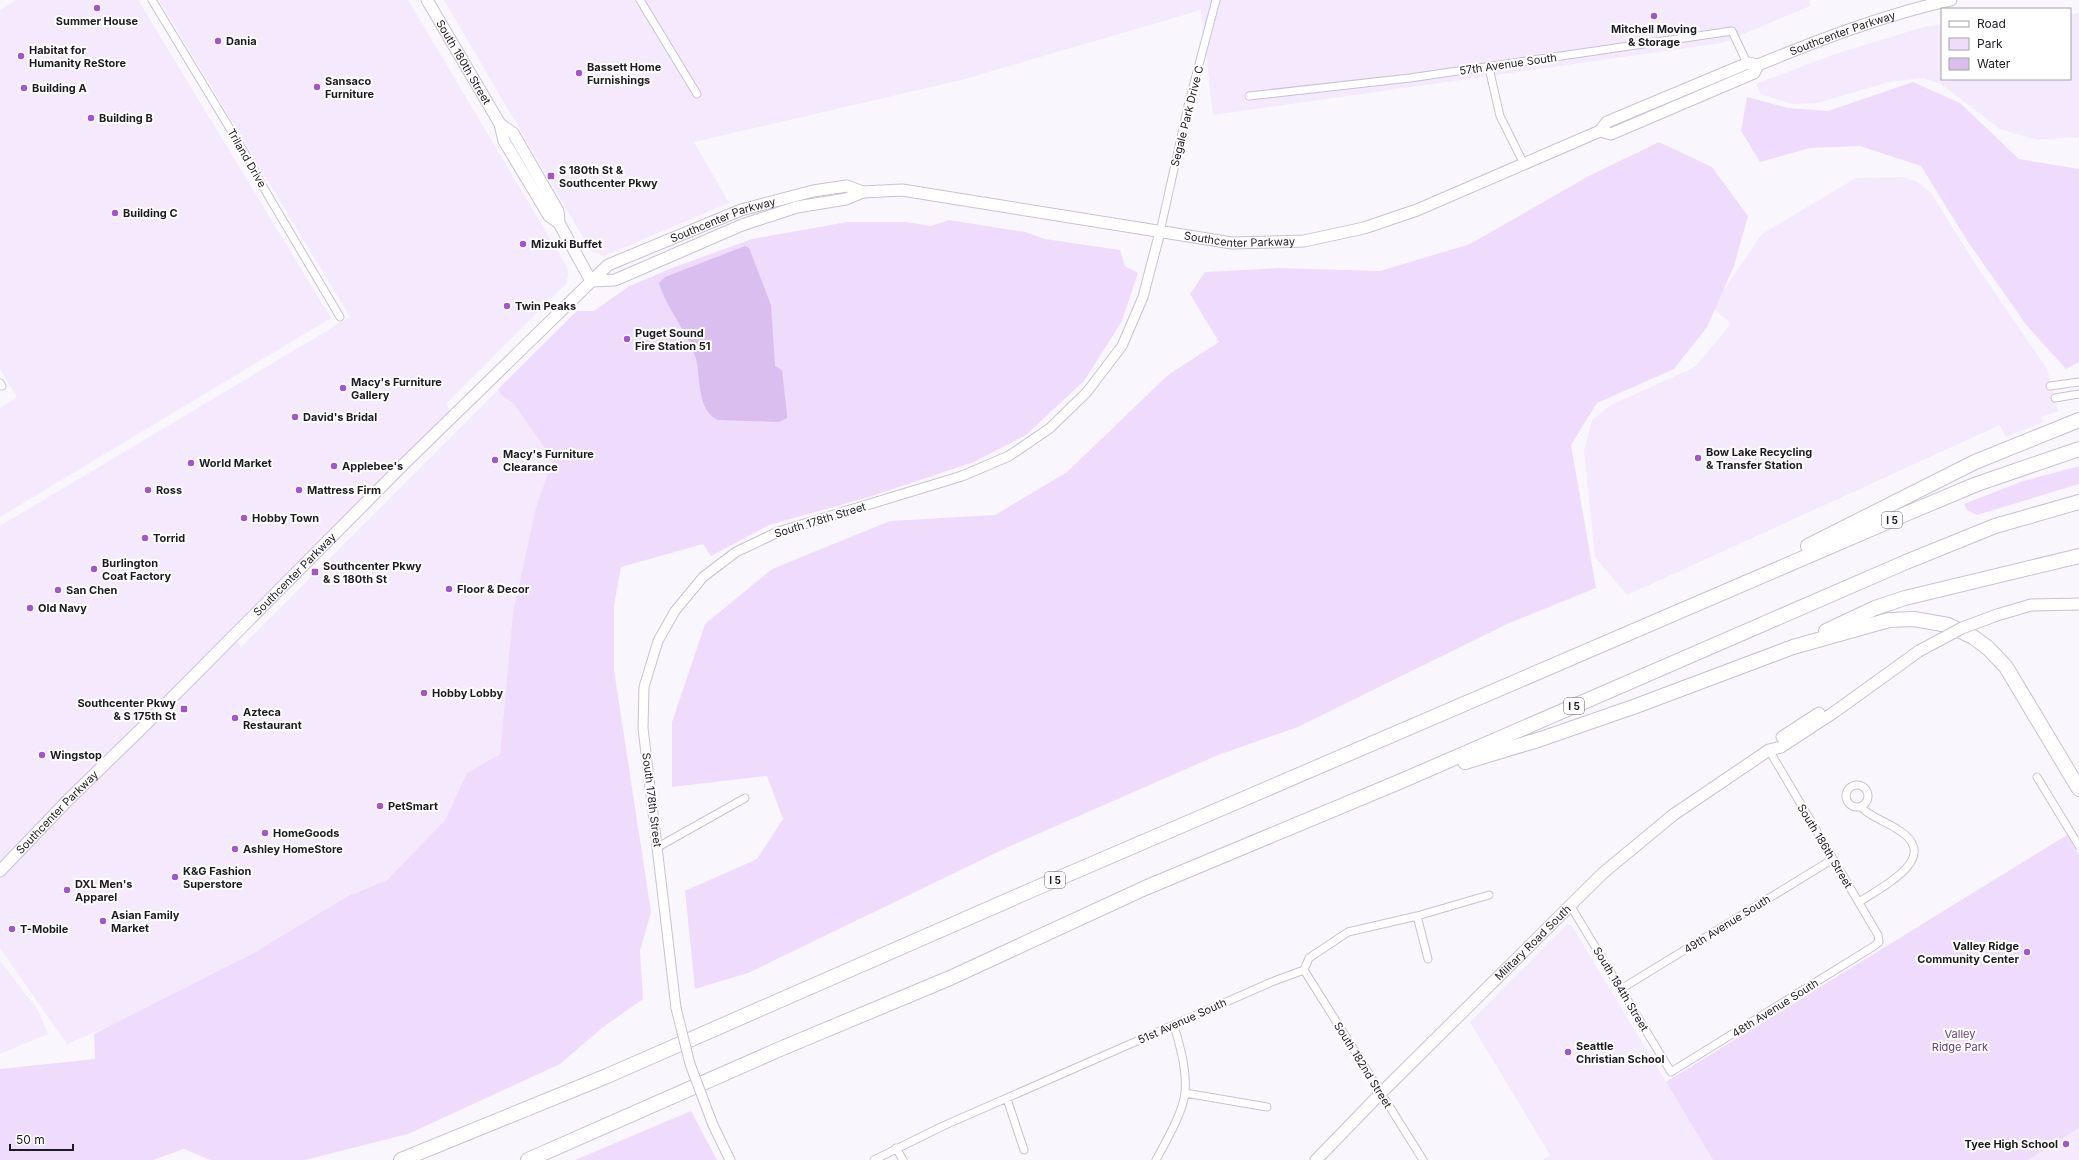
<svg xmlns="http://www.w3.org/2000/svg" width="2079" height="1160" font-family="Inter,sans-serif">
<rect width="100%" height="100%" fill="#faf6fe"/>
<!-- built -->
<path fill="#f4e9fd" d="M16,0H138L331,318L0,517V408L17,397L0,369V10Z
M159,0H408L567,267L568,275L566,284L446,404L453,416L235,635L241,647L577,311H594L628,287L642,281L553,461L536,507L513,612L500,754L467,773L445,820L387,880L346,897L252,954L132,1016L67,1044L0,948V526L350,317Z
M444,0H1809L1810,6L1722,43L1213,115L1201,10L961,80L694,142L729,203L604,256L591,251Z
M2079,13V137L2037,140L2000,129L1941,84L1923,78L1889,82L1817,103L1791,104L1761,94L1756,84L1832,55L1920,28L1942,24V79H2070V14Z
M1903,177L1916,181L1931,193L1976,265L2047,369L2058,411L2041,417L2043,422L2006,437L2000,425L1627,595L1595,557L1584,451L1592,420L1611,405L1695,367L1731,324L1712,307L1762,234L1856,178Z
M1567,924L1572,926L1713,1160H1543L1550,1155L1470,1022Z
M0,961L38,1010L48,1034L0,1054Z
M2079,1128V1160H2028Z"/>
<!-- green -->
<path fill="#efdcfd" d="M1913,82L1960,103L2019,159L2079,169V362L2066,369L2027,326L1968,242L1921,166L1860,146L1810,148L1760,162L1741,131L1747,97L1788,108L1828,111Z
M1659,142L1712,167L1748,216L1734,266L1707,327L1674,369L1597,403L1571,445L1596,588L1507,624L1298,727L1218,755L1006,848L748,973L695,989L685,891L757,859L783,819L767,776L672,787V722L705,624L772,569L890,521L995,515L1067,472L1168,375L1219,342L1190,294L1205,272L1279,268L1380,271L1470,244L1587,177Z
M949,220L1025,232L1045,239L1120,250L1125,266L1138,273L1122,321L1084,381L1026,435L974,462L869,497L769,525L711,556L703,544L621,567L614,606V670L651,912L640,951L643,999L602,1028L560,1064L408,1134L305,1160H210L184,1149L153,1160H0V1069L95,1059L94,1034L252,954L346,897L387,880L445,820L467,773L500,754L513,612L536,507L553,460L514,404L503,396L498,389L577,311H594L628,287L672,268L752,239L847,222H905L931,226Z
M2079,466V484L1977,515L1967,510L1964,504L2020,482Z
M2067,835L2079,855V1128L2028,1160H1713L1666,1082Z
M691,1111L717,1160H575Z"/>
<!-- water -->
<path fill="#dabeef" d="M745,246L749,248L771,305L775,366L782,370L787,414V418L779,422L718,420C696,410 701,377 696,359C689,334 666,308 659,283L665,277Z"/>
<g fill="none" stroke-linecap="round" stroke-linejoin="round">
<!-- minor casing -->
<g stroke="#cac0d2" stroke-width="9">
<path id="minor" d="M152,0L252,165L262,185L340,317
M640,0L697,94
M1489,68L1500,116L1524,164
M1249,96L1410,78L1732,31L1747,63
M1160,232L1188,106L1216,0
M0,383L2,386
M2050,386L2079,382
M2055,398L2079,394
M2037,777L2079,846
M1846 796a11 11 0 1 1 22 0a11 11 0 1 1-22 0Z
M658,847L745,798
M1859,902C1882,887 1944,857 1897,829C1885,821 1870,817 1861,807
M1570,905L1671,1072L1874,946L1879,942L1878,935L1769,750
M1417,916L1428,959
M1304,970L1423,1160
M1621,989L1833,859
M1185,1093L1267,1107
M1007,1099L1024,1150
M896,1148L903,1160
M874,1160L943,1126L1274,981L1304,970L1309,958L1348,932L1417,916L1489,895
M1156,1160C1165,1143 1184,1111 1185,1092C1187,1069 1180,1047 1174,1025"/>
</g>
<!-- tertiary casing -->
<g stroke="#cac0d2" stroke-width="11">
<path id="tertiary" d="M676,1008L643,728L644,687L658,641L675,611L703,577L736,552L778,532L962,476L1009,456L1050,428L1087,392L1122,346L1143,297L1160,232
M713,1125L730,1160"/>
</g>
<!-- secondary casing -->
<g stroke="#cac0d2" stroke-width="13">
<g id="secondary">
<path id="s1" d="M427,0L500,124L504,141L549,216L559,223L591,281"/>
<path d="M500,124L513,133L558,211L559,223"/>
<path d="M1600,131L1611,134L1754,73L1758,65"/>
<path id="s2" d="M591,281L615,280L742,225L797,207L846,199L863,192L902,190L1232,243L1304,241L1364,228L1417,210L1600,131L1607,122L1748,63L1758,65C1821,39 1884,15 1951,0"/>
<path d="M1997,615L2031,605L2079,604"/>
<path d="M1782,737L1819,713"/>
<path id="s3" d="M0,871L68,800L142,728L407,461L608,265L741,210L813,191L847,186L863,192"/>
<path id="s4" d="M1316,1160L1381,1093L1603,873L1673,815L1769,750L1781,747L1833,713L1919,651"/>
</g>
</g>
<!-- motorway casing -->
<g stroke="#cac0d2" stroke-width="16">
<path id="motorway" d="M1808,546L1975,462L2079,420
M1826,631L1875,608L1905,598L2079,556
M1465,762L1541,739L1636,706L1793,647L1889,620L1914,619L1948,625L1973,637L1988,648L2006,667L2079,789
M401,1160L607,1076L1034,889L1915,510L1977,484L2079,449
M528,1160L780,1049L950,978L1145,888L1399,782L1906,562L1995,526L2079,502"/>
</g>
<!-- minor -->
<use href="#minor" stroke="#fff" stroke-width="7"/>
<!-- tertiary -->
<use href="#tertiary" stroke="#fff" stroke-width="9"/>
<!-- secondary -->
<use href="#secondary" stroke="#fff" stroke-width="11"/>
<!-- motorway -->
<use href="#motorway" stroke="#fff" stroke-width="14"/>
<!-- tertiary-bridge casing -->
<g stroke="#cac0d2" stroke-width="11" stroke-linecap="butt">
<path id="tertiary-bridge" d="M676,1008L690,1064L713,1125"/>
</g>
<!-- secondary-bridge casing -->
<g stroke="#cac0d2" stroke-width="13" stroke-linecap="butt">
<path id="secondary-bridge" d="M1919,651L1962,628L1997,615"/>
</g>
<!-- tertiary-bridge -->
<use href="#tertiary-bridge" stroke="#fff" stroke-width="9"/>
<!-- secondary-bridge -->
<use href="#secondary-bridge" stroke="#fff" stroke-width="11"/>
</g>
<!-- markers -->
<g fill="#9f57cb" stroke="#fff" stroke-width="1.5">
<circle cx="97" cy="8" r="4"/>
<circle cx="1654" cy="16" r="4"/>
<circle cx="218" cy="41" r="4"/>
<circle cx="21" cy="56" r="4"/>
<circle cx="579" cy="73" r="4"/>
<circle cx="317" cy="87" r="4"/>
<circle cx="24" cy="88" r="4"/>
<circle cx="91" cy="118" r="4"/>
<rect x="547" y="172" width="8" height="8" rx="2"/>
<circle cx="115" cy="213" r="4"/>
<circle cx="523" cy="244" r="4"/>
<circle cx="507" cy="306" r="4"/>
<circle cx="627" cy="339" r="4"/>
<circle cx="343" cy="388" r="4"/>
<circle cx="295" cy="417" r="4"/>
<circle cx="1698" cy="458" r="4"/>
<circle cx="495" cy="460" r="4"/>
<circle cx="191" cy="463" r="4"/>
<circle cx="334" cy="466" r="4"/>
<circle cx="148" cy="490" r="4"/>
<circle cx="299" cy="490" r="4"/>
<circle cx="244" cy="518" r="4"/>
<circle cx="145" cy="538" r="4"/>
<circle cx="94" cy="569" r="4"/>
<rect x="311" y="568" width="8" height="8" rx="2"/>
<circle cx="449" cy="589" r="4"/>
<circle cx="58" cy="590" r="4"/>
<circle cx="30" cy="608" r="4"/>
<circle cx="424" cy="693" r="4"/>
<rect x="180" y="705" width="8" height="8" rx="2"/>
<circle cx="235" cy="718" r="4"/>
<circle cx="42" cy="755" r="4"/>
<circle cx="380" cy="806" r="4"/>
<circle cx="265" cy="833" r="4"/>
<circle cx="235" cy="849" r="4"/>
<circle cx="175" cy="877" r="4"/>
<circle cx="67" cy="890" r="4"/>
<circle cx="103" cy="921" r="4"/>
<circle cx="12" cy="929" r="4"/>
<circle cx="2027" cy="952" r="4"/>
<circle cx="1568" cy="1052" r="4"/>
<circle cx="2066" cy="1144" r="4"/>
</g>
<g text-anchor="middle" stroke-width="4" stroke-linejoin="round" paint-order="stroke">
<!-- shield labels -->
<g fill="#fff" stroke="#625f64" stroke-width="1">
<rect x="1882" y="512" width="20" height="16" rx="3"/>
<rect x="1564" y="698" width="20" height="16" rx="3"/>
<rect x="1045" y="872" width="20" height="16" rx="3"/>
</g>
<g font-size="10" font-weight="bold" fill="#1e1a21">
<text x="1892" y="524">I 5</text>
<text x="1574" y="710">I 5</text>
<text x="1055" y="884">I 5</text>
</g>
<!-- poi labels -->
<g font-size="11" font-weight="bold" fill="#1e1a21" stroke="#fff" text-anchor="start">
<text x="97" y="25" text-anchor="middle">Summer House</text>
<text x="1654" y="33" text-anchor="middle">Mitchell Moving<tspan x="1654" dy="13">&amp; Storage</tspan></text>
<text x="226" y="45">Dania</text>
<text x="29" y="54">Habitat for<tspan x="29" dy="13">Humanity ReStore</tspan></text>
<text x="587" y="71">Bassett Home<tspan x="587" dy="13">Furnishings</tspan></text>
<text x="325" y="85">Sansaco<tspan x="325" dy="13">Furniture</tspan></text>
<text x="32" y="92">Building A</text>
<text x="99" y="122">Building B</text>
<text x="559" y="174">S 180th St &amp;<tspan x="559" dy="13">Southcenter Pkwy</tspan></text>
<text x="123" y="217">Building C</text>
<text x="531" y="248">Mizuki Buffet</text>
<text x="515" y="310">Twin Peaks</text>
<text x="635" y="337">Puget Sound<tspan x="635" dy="13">Fire Station 51</tspan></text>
<text x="351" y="386">Macy's Furniture<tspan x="351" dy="13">Gallery</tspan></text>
<text x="303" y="421">David's Bridal</text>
<text x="1706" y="456">Bow Lake Recycling<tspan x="1706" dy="13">&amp; Transfer Station</tspan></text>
<text x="503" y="458">Macy's Furniture<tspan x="503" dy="13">Clearance</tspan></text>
<text x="199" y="467">World Market</text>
<text x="342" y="470">Applebee's</text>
<text x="156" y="494">Ross</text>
<text x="307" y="494">Mattress Firm</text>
<text x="252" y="522">Hobby Town</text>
<text x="153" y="542">Torrid</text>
<text x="102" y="567">Burlington<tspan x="102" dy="13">Coat Factory</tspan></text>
<text x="323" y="570">Southcenter Pkwy<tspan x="323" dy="13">&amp; S 180th St</tspan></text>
<text x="457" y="593">Floor &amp; Decor</text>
<text x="66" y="594">San Chen</text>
<text x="38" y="612">Old Navy</text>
<text x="432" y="697">Hobby Lobby</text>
<text x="176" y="707" text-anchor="end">Southcenter Pkwy<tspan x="176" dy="13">&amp; S 175th St</tspan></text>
<text x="243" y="716">Azteca<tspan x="243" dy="13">Restaurant</tspan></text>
<text x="50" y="759">Wingstop</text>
<text x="388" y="810">PetSmart</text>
<text x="273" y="837">HomeGoods</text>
<text x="243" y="853">Ashley HomeStore</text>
<text x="183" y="875">K&amp;G Fashion<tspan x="183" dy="13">Superstore</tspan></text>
<text x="75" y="888">DXL Men's<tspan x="75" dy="13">Apparel</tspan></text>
<text x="111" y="919">Asian Family<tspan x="111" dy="13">Market</tspan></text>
<text x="20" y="933">T-Mobile</text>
<text x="2019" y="950" text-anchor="end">Valley Ridge<tspan x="2019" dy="13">Community Center</tspan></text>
<text x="1576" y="1050">Seattle<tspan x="1576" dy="13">Christian School</tspan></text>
<text x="2058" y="1148" text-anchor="end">Tyee High School</text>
</g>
<!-- street labels -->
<g font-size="11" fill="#1e1a21" stroke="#fff">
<text dy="4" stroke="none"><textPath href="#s2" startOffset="1315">Southcenter Parkway</textPath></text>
<text dy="4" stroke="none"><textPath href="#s1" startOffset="72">South 180th Street</textPath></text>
<text transform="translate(1508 64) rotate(-8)" y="4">57th Avenue South</text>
<text transform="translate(1187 116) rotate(-76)" y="4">Segale Park Drive C</text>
<text transform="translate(247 158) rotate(60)" y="4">Triland Drive</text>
<text dy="4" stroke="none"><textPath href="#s3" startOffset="982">Southcenter Parkway</textPath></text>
<text dy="4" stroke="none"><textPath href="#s2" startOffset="669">Southcenter Parkway</textPath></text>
<text transform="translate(820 520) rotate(-17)" y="4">South 178th Street</text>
<text dy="4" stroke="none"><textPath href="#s3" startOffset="418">Southcenter Parkway</textPath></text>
<text transform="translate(652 800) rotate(83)" y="4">South 178th Street</text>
<text dy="4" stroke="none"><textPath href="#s3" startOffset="82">Southcenter Parkway</textPath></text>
<text transform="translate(1825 846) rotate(59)" y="4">South 186th Street</text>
<text transform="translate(1727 924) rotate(-32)" y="4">49th Avenue South</text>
<text dy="4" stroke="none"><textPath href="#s4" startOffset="307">Military Road South</textPath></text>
<text transform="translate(1621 989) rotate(59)" y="4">South 184th Street</text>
<text transform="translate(1775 1008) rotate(-32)" y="4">48th Avenue South</text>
<text transform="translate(1182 1021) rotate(-24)" y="4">51st Avenue South</text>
<text transform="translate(1363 1065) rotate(58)" y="4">South 182nd Street</text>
</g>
<!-- park labels -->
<g font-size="11" fill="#64407c" stroke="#fff">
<text x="1960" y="1038">Valley<tspan x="1960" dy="13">Ridge Park</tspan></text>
</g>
</g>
<!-- legend -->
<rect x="1941" y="8" width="130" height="72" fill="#ffffff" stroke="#a5a3a6"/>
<rect x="1949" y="21" width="20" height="6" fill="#ffffff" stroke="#a5a3a6"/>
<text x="1977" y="28" font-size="12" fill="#1e1a21">Road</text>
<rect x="1949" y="38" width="20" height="12" fill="#efdcfd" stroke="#a5a3a6"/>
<text x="1977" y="48" font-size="12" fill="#1e1a21">Park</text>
<rect x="1949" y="58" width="20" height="12" fill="#dabeef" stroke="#a5a3a6"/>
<text x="1977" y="68" font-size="12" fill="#1e1a21">Water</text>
<!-- scale -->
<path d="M10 1144v6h63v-6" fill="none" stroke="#1e1a21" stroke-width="2"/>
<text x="16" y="1144" font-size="12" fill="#1e1a21" stroke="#ffffff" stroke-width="3" paint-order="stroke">50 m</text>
</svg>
